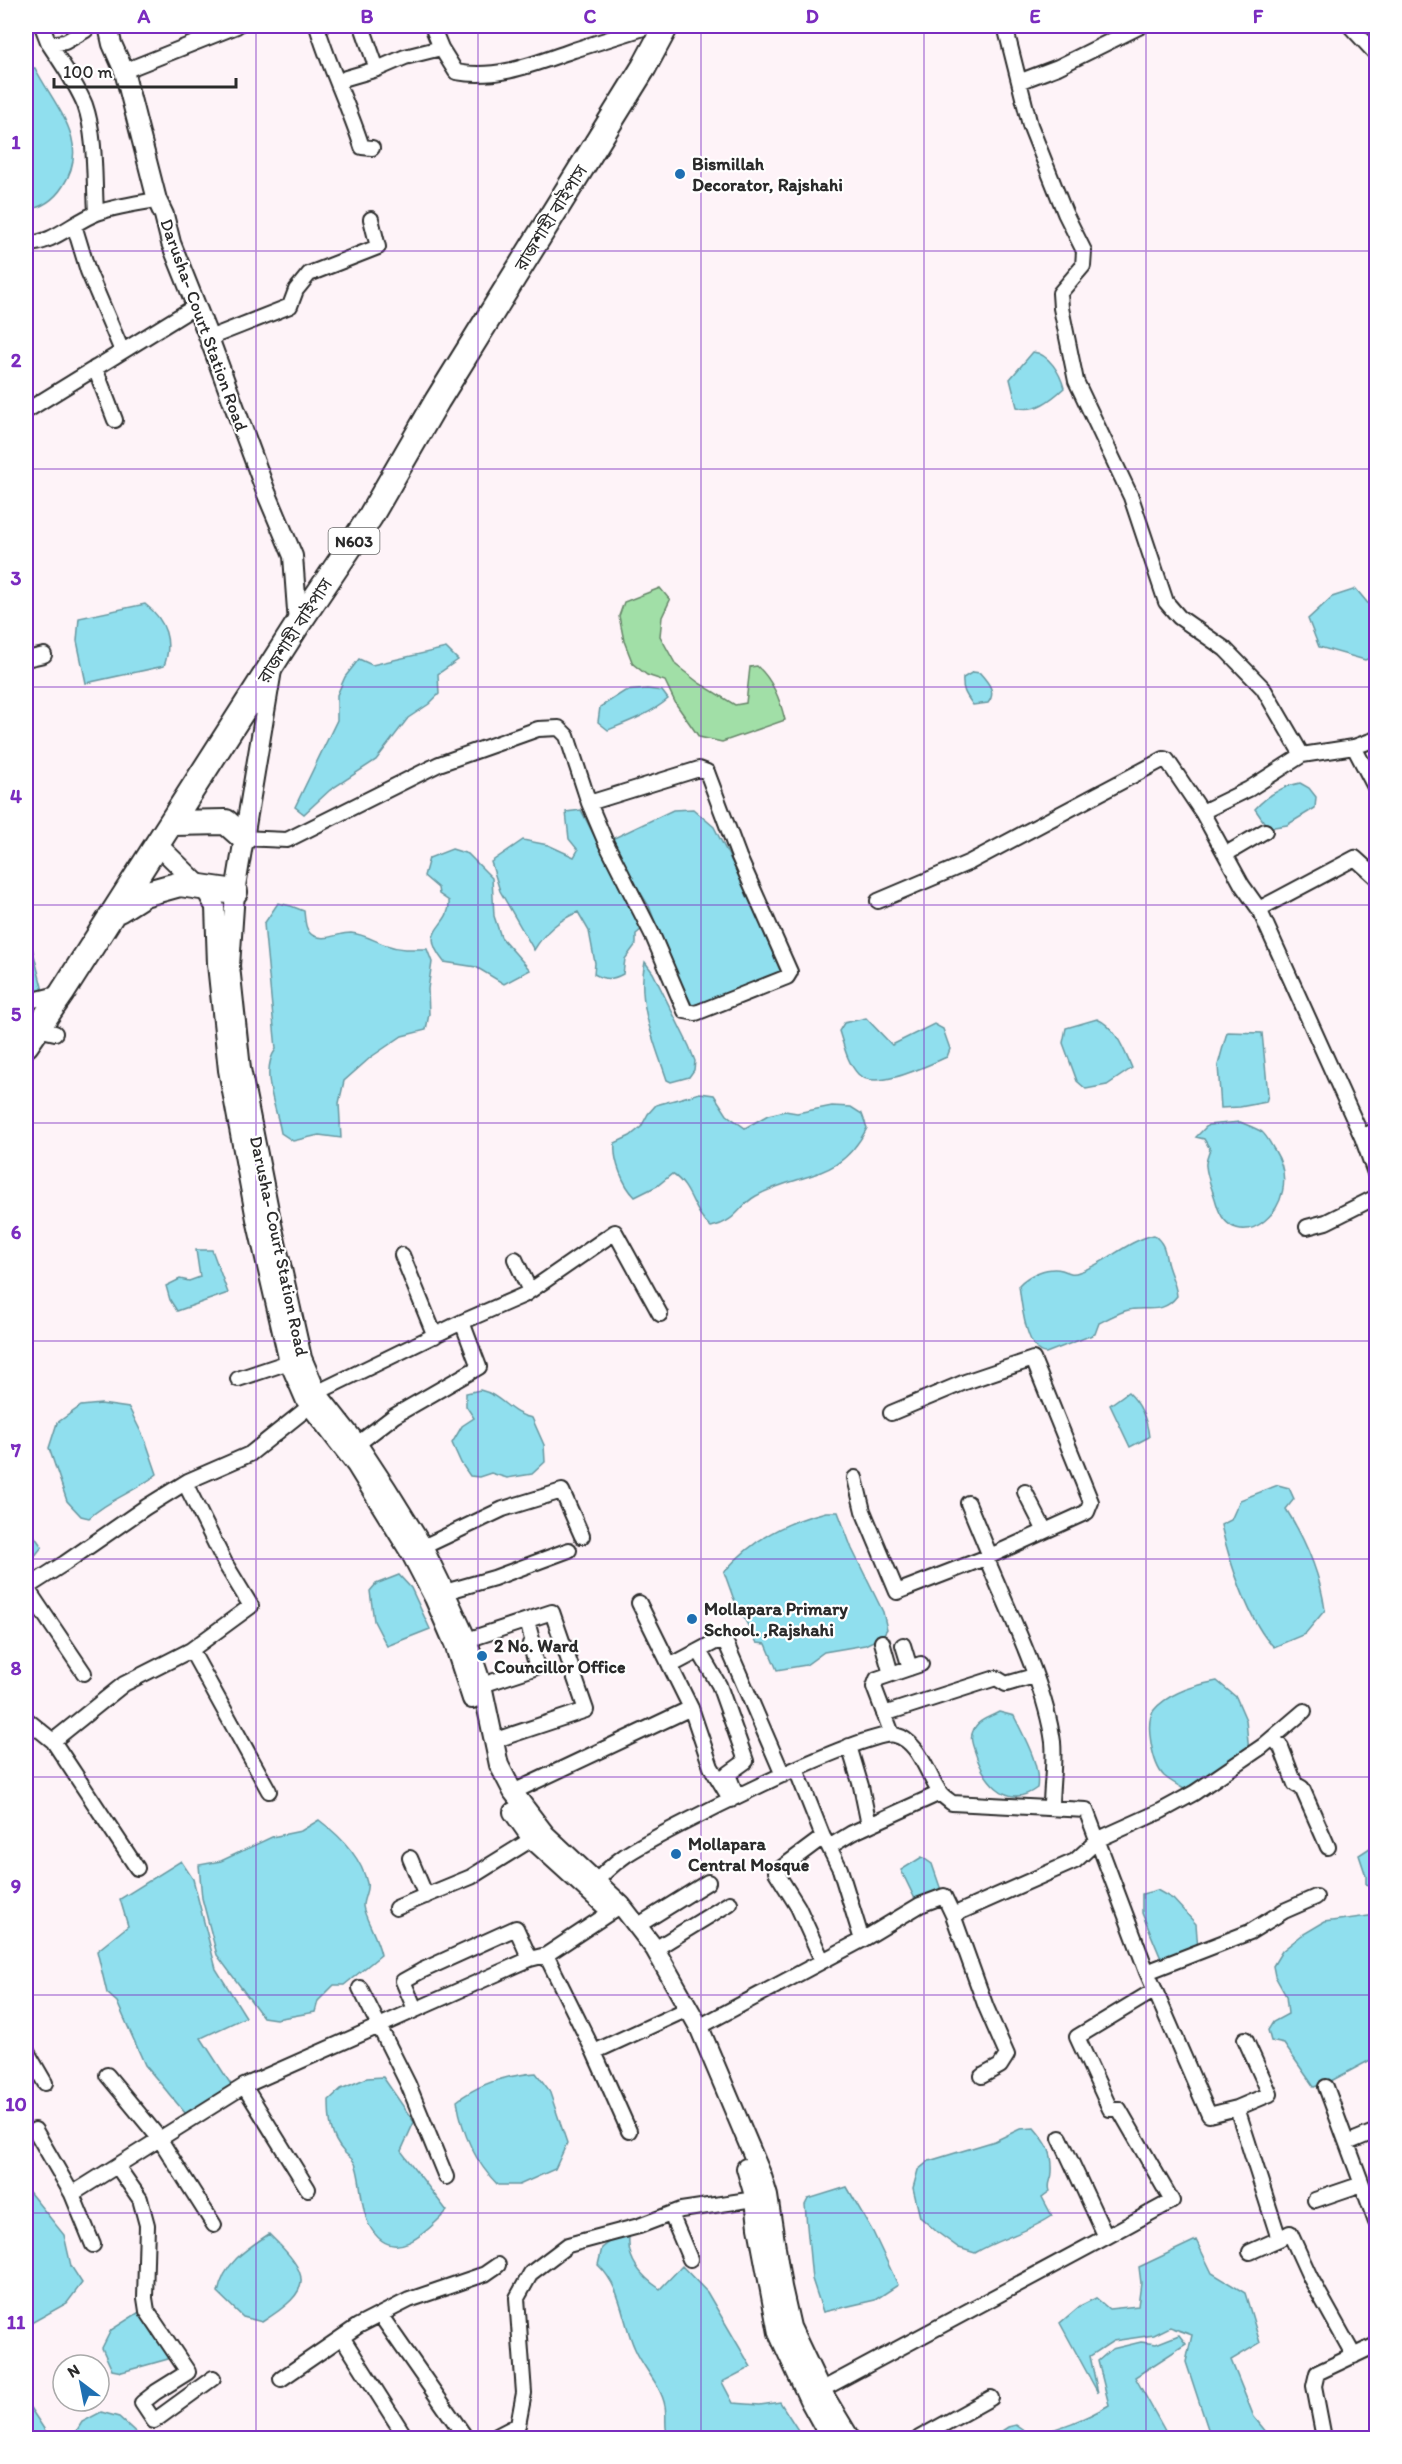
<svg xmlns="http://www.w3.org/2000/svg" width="1402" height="2464" font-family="Itim,'Noto Sans Bengali',sans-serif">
<rect width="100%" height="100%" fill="#fef3f8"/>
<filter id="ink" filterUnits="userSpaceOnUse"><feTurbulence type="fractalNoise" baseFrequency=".0167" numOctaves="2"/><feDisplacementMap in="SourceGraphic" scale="12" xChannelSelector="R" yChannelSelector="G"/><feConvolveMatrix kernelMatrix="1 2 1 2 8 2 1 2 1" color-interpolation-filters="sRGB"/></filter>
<g filter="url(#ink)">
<!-- green -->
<path fill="#a1dfa7" stroke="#668569" stroke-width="1.5" d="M660,588L670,600L662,617L660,636L676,665L699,683L735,705L746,703L750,667L757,666C773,680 780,700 785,720L722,742L699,737L676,704L665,681L647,675L633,664L624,641L619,616L624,602Z"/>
<!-- water -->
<path fill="#90dfee" stroke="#6897a0" stroke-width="1.5" d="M26,68H35C55,107 92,142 63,186C54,200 42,208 26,210Z
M1033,352C1049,354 1060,373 1064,388C1051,400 1035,413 1017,407L1010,379Z
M1356,589L1376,613V656L1365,660L1319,647L1308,619L1332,597Z
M145,604C166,620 173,642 164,666L86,683L77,641L79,618Z
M446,648L458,660L438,674L439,694L429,704L408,718L376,760L330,790L304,814L295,807L337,720V695L345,677L359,659L372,665Z
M973,672L980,673C988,682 997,692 988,703L973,705C966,695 962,690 963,678Z
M647,689L662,691L668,699C652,713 628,722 608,730L598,722L600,707L625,691Z
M1300,783L1309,788L1316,797L1315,808L1287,825L1268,828L1255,809C1268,795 1282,786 1300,783Z
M693,809L714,827L770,936L782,973L744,993L692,1005L667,954L649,906L610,844L614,838L673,810Z
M581,810L642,929L636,934V944L625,959L623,974C612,980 605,980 594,974L595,963L589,931L578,912C557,921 546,931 534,950L500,891L491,862L523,840L548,845L574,857L578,850L569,839L566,812Z
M452,849L468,854L492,878L494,916L501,937L530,970L504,984L476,967L444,962C416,927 451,929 449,901L439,894L438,888L424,876L429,858Z
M278,903L291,906L304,911C305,920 305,932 314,936C327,941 338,933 351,933C364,934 374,941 386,945C399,950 413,949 427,949L432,962L428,989L429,1014L426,1030L402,1036L371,1057L344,1081L339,1103L341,1138L319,1135L293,1141L281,1133C277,1108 259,1072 276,1049L264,924Z
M26,923L44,995L26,1000Z
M645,962L653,973L689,1046L695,1061L694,1070L689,1077L671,1082L667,1080C655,1044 636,1001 645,962Z
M866,1018L892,1045L934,1024L943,1029L950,1049L947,1057C928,1065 875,1092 858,1074C847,1062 844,1046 839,1031L844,1023Z
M1097,1019C1116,1027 1124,1050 1132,1068L1107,1085L1086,1089L1077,1081L1063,1043L1066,1028Z
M1227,1032L1262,1033L1268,1095L1266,1102L1240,1107L1221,1108L1218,1065Z
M700,1093L714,1095L727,1115L745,1128L768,1115L785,1111L797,1113L832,1106L851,1107L862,1114L867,1128C839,1183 801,1171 756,1196C738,1206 738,1221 711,1227C693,1213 692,1186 672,1174L657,1186L635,1197C623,1185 613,1160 615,1143L630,1136L641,1127L648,1114L656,1105Z
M1240,1122C1247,1125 1255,1128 1262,1132C1267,1136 1271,1145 1275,1151C1309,1206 1233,1265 1216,1202C1213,1191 1207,1178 1206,1166C1205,1162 1209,1154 1210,1149L1204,1139L1196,1137L1208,1125Z
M1154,1235C1167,1246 1164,1253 1168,1266C1171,1276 1176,1285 1177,1296C1161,1317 1145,1304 1125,1311C1116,1314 1107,1319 1099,1323L1095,1334L1046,1353C1026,1354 1021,1301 1019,1285C1028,1275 1048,1266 1062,1270C1068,1272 1072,1275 1079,1272C1106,1264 1126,1241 1154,1235Z
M196,1250H212L228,1293L177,1311L170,1300L166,1286L180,1279L189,1281L200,1277Z
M480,1390C502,1395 509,1414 532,1418L544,1445L545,1462L532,1474L507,1478L491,1473L479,1477L470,1476L461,1463L452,1443L462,1426L474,1418L466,1406V1393Z
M1128,1392C1141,1404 1147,1419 1149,1437L1130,1447L1110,1405Z
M101,1404L129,1408L146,1442L157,1474C136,1492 110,1498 89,1518L81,1516L67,1501L49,1448L57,1423L81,1406Z
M1278,1485L1289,1488L1294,1499L1286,1509C1305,1539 1320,1574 1325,1610L1305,1634L1274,1647C1250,1626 1228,1557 1221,1525L1231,1520L1240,1500Z
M826,1512H838L852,1549L883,1612L887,1629L882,1637L865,1645L824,1652L806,1665L777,1670L766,1644L757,1643L733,1597L724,1572C753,1539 785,1522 826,1512Z
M26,1524L42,1547L33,1558L26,1560Z
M399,1575L411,1588L430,1629L387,1646L374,1621L370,1591L376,1584Z
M1217,1681L1236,1697L1246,1720L1249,1753L1184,1789C1177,1785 1170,1781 1164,1776C1153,1765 1144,1723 1154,1710C1169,1692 1196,1685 1217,1681Z
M999,1712L1014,1716C1024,1737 1041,1765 1037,1788C1005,1812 982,1777 974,1749C972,1743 970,1737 973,1731C977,1720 990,1717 999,1712Z
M319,1820C339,1835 361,1857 367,1883C369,1890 363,1898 363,1906C364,1917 378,1938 381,1955L344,1985H334L318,2001L315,2012L276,2019L263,2017L217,1955L202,1898L199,1865L221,1861L272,1837L301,1831Z
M1376,1844V1888L1366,1884V1876L1359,1855Z
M922,1857L932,1864L942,1893L917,1903L901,1870Z
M181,1861L193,1879L216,1969L246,2017L201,2038L232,2086L186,2114L145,2065L117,2002L107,1993L97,1951L128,1926L120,1899Z
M1157,1890L1173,1899L1196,1924L1198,1950L1162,1961L1142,1913V1894Z
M1376,1915V2057L1331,2081L1314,2087L1284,2044L1271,2041L1268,2030L1273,2022L1288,2014L1286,1996L1275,1976L1273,1966L1282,1951L1302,1935L1324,1922Z
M536,2073L549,2090L567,2143L555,2169L519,2185H498C475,2162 462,2132 457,2101C479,2084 508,2075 536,2073Z
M383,2077L414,2122L401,2151L447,2211C425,2234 392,2267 369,2225C360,2207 362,2184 356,2166C354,2159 349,2157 344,2152C330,2137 329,2119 329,2100L341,2089L367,2078Z
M1034,2128C1047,2143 1053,2152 1052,2172C1052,2180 1047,2184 1050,2191L1042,2197L1052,2216C1029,2232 1000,2238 975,2253L959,2248L937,2232L920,2217L913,2188L918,2170L929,2161L995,2141L1020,2129Z
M847,2187L873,2232L898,2285L875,2300L823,2312L812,2279L805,2205L808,2199Z
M26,2188L64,2235L71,2266L82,2283L67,2303L26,2326Z
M269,2234C312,2276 314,2289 262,2322L243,2317L218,2293C223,2264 246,2249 269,2234Z
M615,2238H629C627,2261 642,2277 660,2289L682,2266L707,2292L751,2367L722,2382L733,2403L760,2405L780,2402L803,2438H668C664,2427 667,2417 665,2406C661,2385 643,2368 635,2349C622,2321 622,2287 598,2265L602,2248Z
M1196,2240L1212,2273L1245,2293L1260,2343L1231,2360L1254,2417L1267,2433L1257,2438H1214L1209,2432L1186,2362L1192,2335L1170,2327L1154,2335L1113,2341L1090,2356L1098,2393L1060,2323L1080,2306L1096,2298L1109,2309L1138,2306L1141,2283L1139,2267Z
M154,2308C165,2324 179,2340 168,2359L122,2372L112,2370L102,2348L111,2330L144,2309Z
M1179,2335L1186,2344L1135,2377L1169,2438H991L1008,2427L1016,2425L1032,2436C1059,2428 1085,2420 1109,2405L1098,2361L1112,2349L1141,2342L1156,2344Z
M26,2404L29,2406L50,2438H26Z
M101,2412L119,2417L142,2438H72L82,2422Z"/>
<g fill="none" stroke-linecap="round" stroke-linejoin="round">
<!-- street casing -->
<g stroke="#2b2b2b" stroke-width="18">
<path id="street" d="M42,26L49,44
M317,26C329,67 349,106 362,147L372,148
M362,26L377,69L405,57L441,48
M432,26L441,48L456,72C498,80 536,63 574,50C600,42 625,34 650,26
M1005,26L1030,125L1065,213L1084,251L1083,266L1060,293L1061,308L1076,381L1131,497L1166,602L1179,617L1225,649L1263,688L1302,755L1249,789L1202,812L1242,885L1259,909L1362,1137L1376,1176
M1350,26L1376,54
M86,30L65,42L49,44C62,64 76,83 85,105C96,136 94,180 96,213
M124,71L237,26
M1021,81L1058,67L1141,26
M338,84L346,78L377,69
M74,225L88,271L122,351
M26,244C53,244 73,222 97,213C116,206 137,203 157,200
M209,338L290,306L296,290L309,274L378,247L371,219
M95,368L115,420
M26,411L196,306
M26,659L44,655
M1354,747L1376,789
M1302,755L1354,747L1376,739
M244,838L287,840L439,764L538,729L559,728L567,736L589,803L606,843L652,934L685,1011L696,1013L787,977L790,972L739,857L707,772L699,769L589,803
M1226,854L1265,831
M878,901L970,862L1164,759L1167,760L1202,812
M1259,909L1355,858L1376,877
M26,1002L61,993
M37,1029L55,1033
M1362,1137L1376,1130
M1307,1227L1326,1222L1376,1197
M402,1255L435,1336
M515,1259L530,1291
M238,1379L289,1362
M310,1396L462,1322
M351,1449L394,1416L479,1367L462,1322L524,1295L615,1232L660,1314
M855,1478L863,1511L897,1592L990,1556L1087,1512L1091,1502L1033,1359L965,1382L891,1413
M185,1483L226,1565L251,1606L191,1650
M1025,1492L1045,1531
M968,1503L990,1556
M423,1547L503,1509L562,1491L582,1536
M986,1557C1009,1613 1045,1683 1053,1742C1055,1763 1051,1786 1051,1807
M26,1587L84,1673
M26,1588L65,1563L146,1507L188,1481L250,1454L310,1406
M445,1592L494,1578L569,1550
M639,1603L691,1708
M882,1642L891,1674
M458,1643L552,1612L586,1710L493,1741
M903,1645L910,1668
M699,1651L719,1685L746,1761L728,1774L735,1792
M670,1666L717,1641L726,1643L783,1775
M482,1685L537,1667L530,1644L533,1643L527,1621
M884,1714L996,1678L1006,1684L1034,1676
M26,1719L53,1741
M892,1734L874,1687L877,1679L921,1664
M1273,1738L1281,1747L1295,1784L1302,1788L1328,1847
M849,1746L861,1786L869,1825
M796,1769L823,1837
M513,1792L691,1708L711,1767L731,1800
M829,1847L840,1869L862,1940
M410,1858L426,1896
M137,1868L53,1741L124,1684L191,1650L269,1791
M590,1889C600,1876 613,1864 626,1855C658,1833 868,1728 895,1735C919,1741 926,1772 939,1791C942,1796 947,1799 952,1803L1086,1810L1147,1972L1209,2115L1237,2108L1270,2094L1245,2039
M396,1908L471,1877L532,1839
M953,1915L986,2007L1007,2055L1000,2066L982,2076
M637,1926L708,1882
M655,1949L730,1903
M546,1955L594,2052L679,2013
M822,1960L798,1907L776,1872L823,1837L829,1847L852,1833L940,1793
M1147,1972L1250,1932L1284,1911L1316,1897
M360,1988L408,2084L446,2177
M415,2009L403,1981L421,1971L516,1928L530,1959
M699,2027L862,1940L920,1905L944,1896L953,1915L1075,1861L1099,1839L1161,1811L1194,1793L1263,1746L1304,1711
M26,2050L45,2083
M594,2052L629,2131
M107,2075L159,2138L214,2225
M244,2086L308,2189
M1326,2087L1376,2222
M1237,2108L1279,2239L1290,2233L1310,2277L1354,2356
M35,2130L72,2194L93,2245
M1347,2143L1376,2131
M117,2166L140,2199L147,2225L145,2298L147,2311L188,2372L156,2392L142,2403L154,2421L213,2378
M72,2194L244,2086L530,1959L546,1955L620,1906
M1315,2200L1362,2184
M671,2214L690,2259
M1106,2237L1172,2201L1119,2109H1110L1077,2037L1155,1990
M1250,2252L1279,2239
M381,2316L466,2438
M342,2337L406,2438
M281,2379L358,2326L409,2300L485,2274L498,2265
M821,2390L1106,2237L1060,2138
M493,2438L518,2425L524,2393L517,2298L531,2273L568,2245L639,2226L681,2210L755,2199
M919,2438L991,2398
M1324,2438L1314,2386L1317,2373L1376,2345"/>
</g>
<!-- secondary casing -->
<g stroke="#2b2b2b" stroke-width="22">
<path id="secondary" d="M108,26L112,44L124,71L157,200L164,215L171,243L209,338L266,492L293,556L298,624
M272,670L235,892L230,966L241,1069L271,1220L302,1358L317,1393L358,1445L387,1489L423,1547L445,1592L467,1640L482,1685L499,1765L513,1792L545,1834L621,1905L655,1949L699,2027L762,2176L768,2196L782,2287L791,2327L821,2390L850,2438
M158,845L208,894L215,907L217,964L228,1070L256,1219L289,1362L305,1399L356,1465L411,1554L434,1598L454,1644L472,1699
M513,1812L532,1839L609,1909
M746,2168L755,2199L758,2227L778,2333L809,2400L830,2438"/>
</g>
<!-- highway casing -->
<g stroke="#2b2b2b" stroke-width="28">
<path id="highway" d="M172,823L226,822L244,838
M119,910L144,894L180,884L235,892
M26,1045L62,993L298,624L370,517L437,401L644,67L666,26"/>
</g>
<!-- street -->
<use href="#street" stroke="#fff" stroke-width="14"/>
<!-- secondary -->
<use href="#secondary" stroke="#fff" stroke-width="18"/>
<!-- highway -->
<use href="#highway" stroke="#fff" stroke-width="24"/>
</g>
</g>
<!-- grid -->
<path fill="none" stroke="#7b2cbf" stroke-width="1.5" stroke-opacity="0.55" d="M256,26V2438M478,26V2438M701,26V2438M924,26V2438M1146,26V2438M26,251H1376M26,469H1376M26,687H1376M26,905H1376M26,1123H1376M26,1341H1376M26,1559H1376M26,1777H1376M26,1995H1376M26,2213H1376"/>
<!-- markers -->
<g fill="#1f6fb2" stroke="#fff" stroke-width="2">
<circle cx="680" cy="174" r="6"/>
<circle cx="692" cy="1619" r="6"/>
<circle cx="482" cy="1656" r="6"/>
<circle cx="676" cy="1854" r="6"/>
</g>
<g text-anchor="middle" stroke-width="4.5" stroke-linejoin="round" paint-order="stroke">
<!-- shield labels -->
<rect fill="#fff" stroke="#6b6b6b" stroke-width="1.5" x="328.5" y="528" width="51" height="26" rx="4.5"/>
<g font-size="16" font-weight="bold" fill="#2b2b2b">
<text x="354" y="547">N603</text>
</g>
<!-- poi labels -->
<g font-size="18" font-weight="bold" fill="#2b2b2b" stroke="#fff" text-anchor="start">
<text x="692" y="170">Bismillah<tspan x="692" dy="21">Decorator, Rajshahi</tspan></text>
<text x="704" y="1615">Mollapara Primary<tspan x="704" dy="21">School. ,Rajshahi</tspan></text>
<text x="494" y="1652">2 No. Ward<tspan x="494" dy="21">Councillor Office</tspan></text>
<text x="688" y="1850">Mollapara<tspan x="688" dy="21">Central Mosque</tspan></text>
</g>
<!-- street labels -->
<g font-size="18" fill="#2b2b2b" stroke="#fff">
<text transform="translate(551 218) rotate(-58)" y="6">রাজশাহী বাইপাস</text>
<text transform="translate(204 325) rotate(70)" y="6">Darusha- Court Station Road</text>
<text transform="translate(295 631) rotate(-57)" y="6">রাজশাহী বাইপাস</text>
<text transform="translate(279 1246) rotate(78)" y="6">Darusha- Court Station Road</text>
</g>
</g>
<!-- margin -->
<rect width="1402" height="2464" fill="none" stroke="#fff" stroke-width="66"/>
<!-- north arrow -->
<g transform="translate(81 2383) rotate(328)"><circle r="28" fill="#ffffff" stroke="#aaaaaa" stroke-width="1.5"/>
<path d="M0-4.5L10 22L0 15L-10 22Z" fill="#1f6fb2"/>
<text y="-9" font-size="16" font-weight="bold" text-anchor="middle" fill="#2b2b2b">N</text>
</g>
<!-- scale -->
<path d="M54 78v9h182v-9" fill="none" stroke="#2b2b2b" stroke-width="3"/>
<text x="63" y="78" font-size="18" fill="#2b2b2b" stroke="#ffffff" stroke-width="4.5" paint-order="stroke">100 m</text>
<rect x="33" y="33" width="1336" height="2398" fill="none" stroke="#7b2cbf" stroke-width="2"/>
<g font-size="20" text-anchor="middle" font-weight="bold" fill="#7b2cbf">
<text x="144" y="23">A</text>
<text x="367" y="23">B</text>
<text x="590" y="23">C</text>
<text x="812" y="23">D</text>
<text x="1035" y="23">E</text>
<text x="1258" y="23">F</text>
<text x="16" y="149">1</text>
<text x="16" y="367">2</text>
<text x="16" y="585">3</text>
<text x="16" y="803">4</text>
<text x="16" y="1021">5</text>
<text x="16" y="1239">6</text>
<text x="16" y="1457">7</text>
<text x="16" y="1675">8</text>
<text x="16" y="1893">9</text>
<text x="16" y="2111">10</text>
<text x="16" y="2329">11</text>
</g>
</svg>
